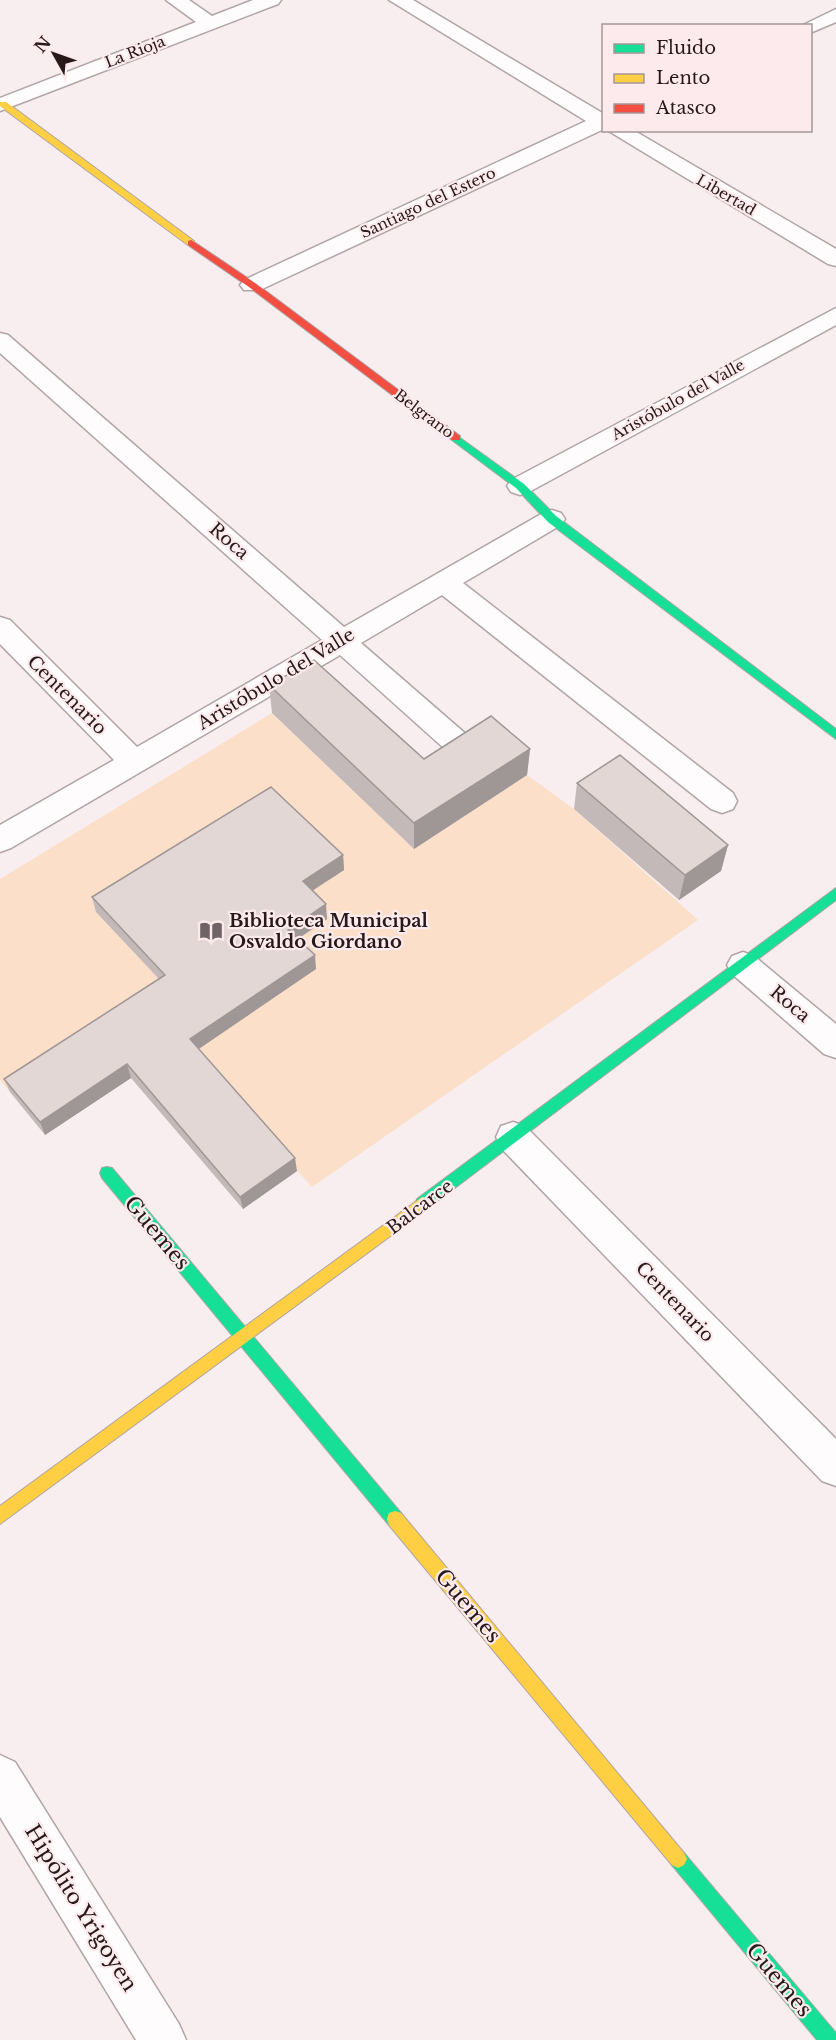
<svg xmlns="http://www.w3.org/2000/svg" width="836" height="2040" font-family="'Libre Baskerville',serif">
<rect width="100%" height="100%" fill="#f8eef0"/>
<!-- green -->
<path fill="#fbdfc9" d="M272,713L414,849L527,775L574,809L698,920L312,1187L197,1058L10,1092L0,1080V879Z"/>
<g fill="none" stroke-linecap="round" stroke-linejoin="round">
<!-- street casing -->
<g stroke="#b0a4a6" stroke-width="3">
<path id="street" d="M166,0H189L212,16L253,0H281L278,4L0,111V98L196,22Z
M389,0H413L604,114V129L260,290H244L240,285L244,280L586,121Z
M836,9V22L810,33V26H801Z
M607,130H633L836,249V266L828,264Z
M836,308V325L529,492L520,495L511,492L507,486L511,480Z
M0,333L8,335L344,627L543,513L552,510L561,513L565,519L561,525L463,583L733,793L737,801L733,809L722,813L711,809L442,595L361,643L467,735L472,743L467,751L457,754L447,751L340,655L11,848L0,852V825L114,760L0,644V617L10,620L137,747L322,640L0,353Z
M743,952L754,956L836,1024V1058L824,1054L732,974L727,965L732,956Z
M513,1122L525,1126L836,1439V1486L822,1481L501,1148L496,1137L501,1126Z
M0,1755L15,1762L179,2024L186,2040H136L0,1817Z"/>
</g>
<!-- fast casing -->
<g stroke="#b0a4a6" stroke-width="2">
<path id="fast" d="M456,435L524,484L556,516L836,729V739L548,522L516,488L452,440V436Z
M836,888V900L427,1209L422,1211L417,1209L415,1204L417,1199Z
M107,1167L112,1168L401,1513L403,1519L401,1525L395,1527L389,1525L102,1178L100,1173L102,1168Z
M678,1850L684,1853L836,2033V2040H817L672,1865L669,1859L672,1853Z"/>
</g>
<!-- slow casing -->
<g stroke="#b0a4a6" stroke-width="2">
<path id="slow" d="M0,102H6L194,241V245H188L0,106Z
M422,1197L427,1199L429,1204L427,1209L0,1524V1506Z
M395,1511L401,1513L684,1853L687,1859L684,1865L678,1868L672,1865L389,1525L387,1519L389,1513Z"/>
</g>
<!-- jam casing -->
<g stroke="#b0a4a6" stroke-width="2">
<path id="jam" d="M191,240L255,283L460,436V440H452L249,287L188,245V241Z"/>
</g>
<!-- street -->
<use href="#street" fill="#fefcfd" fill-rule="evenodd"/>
<!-- fast -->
<use href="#fast" fill="#16e098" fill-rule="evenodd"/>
<!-- slow -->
<use href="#slow" fill="#ffcf43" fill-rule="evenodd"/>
<!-- jam -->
<use href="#jam" fill="#f24e42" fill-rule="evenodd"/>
</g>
<!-- wall -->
<path fill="#c3b9b8" d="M269,685L424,759L530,749L527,775L414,849L272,713Z
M577,783L728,845L721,871L679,900L574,809Z
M343,855L344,870L312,891L327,919L298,939L316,969L198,1049L297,1171L243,1209L131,1078L45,1135L10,1092L4,1079L159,979L96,912L92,897Z"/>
<!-- shaded-wall -->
<path fill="#9f9696" d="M530,749L527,775L414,849V823Z
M728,845L721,871L679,900L685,875Z
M343,855L344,870L304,896L303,881Z
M326,904L327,919L290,944L288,930Z
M315,955L316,969L193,1053L190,1039Z
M127,1064L131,1078L45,1135L40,1122Z
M295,1158L297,1171L243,1209L240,1197Z"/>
<!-- building -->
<path fill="#e3d7d6" stroke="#9f9696" stroke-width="1.5" d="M314,660L424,759L491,716L530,749L414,823L269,685Z
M620,755L728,845L685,875L577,783Z
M271,787L343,855L303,881L326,904L288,930L315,955L190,1039L295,1158L240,1197L127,1064L40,1122L4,1079L165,975L92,897Z"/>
<!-- icons -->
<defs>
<g id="library-bare" transform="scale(1.8)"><path d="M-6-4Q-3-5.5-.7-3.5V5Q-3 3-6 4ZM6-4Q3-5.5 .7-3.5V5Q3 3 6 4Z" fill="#706365" stroke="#fceaec" stroke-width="2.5" paint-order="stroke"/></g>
</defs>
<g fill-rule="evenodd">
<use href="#library-bare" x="211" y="931"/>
</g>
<g text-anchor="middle" stroke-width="4.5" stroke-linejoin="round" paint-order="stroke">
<!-- far-street labels -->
<g font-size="15" fill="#27181a" stroke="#fceaec">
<text transform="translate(135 52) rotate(-21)" y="5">La Rioja</text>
<text transform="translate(726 195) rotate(30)" y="5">Libertad</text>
<text transform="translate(428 203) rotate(-25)" y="5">Santiago del Estero</text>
<text transform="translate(678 400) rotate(-29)" y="5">Aristóbulo del Valle</text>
<text transform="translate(424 414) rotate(37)" y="5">Belgrano</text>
</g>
<!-- street labels -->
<g font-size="18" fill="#27181a" stroke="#fceaec">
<text transform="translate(229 541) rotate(41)" y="6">Roca</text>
<text transform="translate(276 679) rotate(-31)" y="6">Aristóbulo del Valle</text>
<text transform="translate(67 695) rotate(45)" y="6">Centenario</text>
<text transform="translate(790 1004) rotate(40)" y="6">Roca</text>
<text transform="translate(420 1207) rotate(-37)" y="6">Balcarce</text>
<text transform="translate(675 1302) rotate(46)" y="6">Centenario</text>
</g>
<!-- poi labels -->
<g font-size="18" font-weight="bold" fill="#27181a" stroke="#fceaec" text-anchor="start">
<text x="229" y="927">Biblioteca Municipal<tspan x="229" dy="21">Osvaldo Giordano</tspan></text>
</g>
<!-- near-street labels -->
<g font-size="21" fill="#27181a" stroke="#fceaec">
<text transform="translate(157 1233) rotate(50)" y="7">Guemes</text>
<text transform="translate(468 1606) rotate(50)" y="7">Guemes</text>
<text transform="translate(81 1908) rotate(58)" y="7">Hipólito Yrigoyen</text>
<text transform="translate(779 1980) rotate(50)" y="7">Guemes</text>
</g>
</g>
<!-- legend -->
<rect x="602" y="24" width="210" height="108" fill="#fceaec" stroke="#a79698" stroke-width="1.5"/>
<rect x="614" y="44" width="30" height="9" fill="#16e098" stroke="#a79698" stroke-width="1.5"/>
<text x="656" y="54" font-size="18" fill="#27181a">Fluido</text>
<rect x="614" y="74" width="30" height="9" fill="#ffcf43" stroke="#a79698" stroke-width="1.5"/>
<text x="656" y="84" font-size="18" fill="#27181a">Lento</text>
<rect x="614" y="104" width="30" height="9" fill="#f24e42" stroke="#a79698" stroke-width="1.5"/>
<text x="656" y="114" font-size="18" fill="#27181a">Atasco</text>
<!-- north arrow -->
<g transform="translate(54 54) rotate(310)" stroke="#fceaec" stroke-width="4.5" paint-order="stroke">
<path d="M0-4.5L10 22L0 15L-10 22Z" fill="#27181a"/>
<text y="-9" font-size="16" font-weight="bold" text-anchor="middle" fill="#27181a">N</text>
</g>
</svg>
